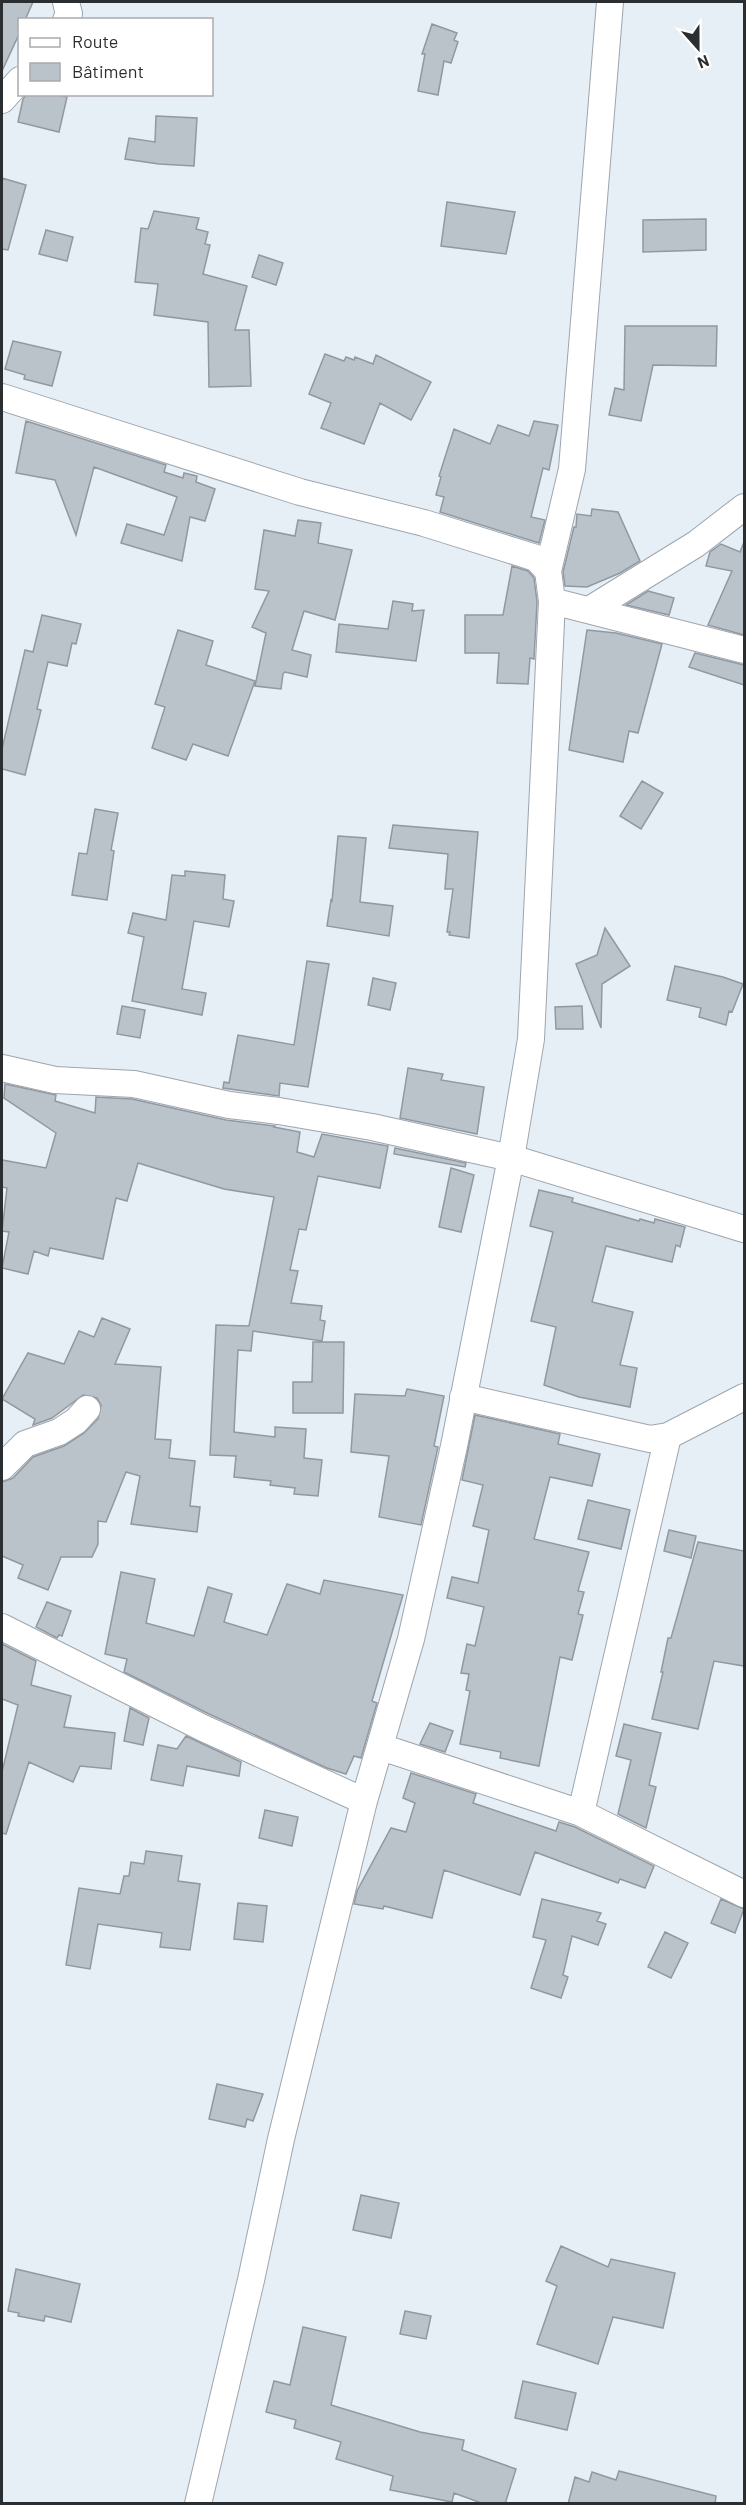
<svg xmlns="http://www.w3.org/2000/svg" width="746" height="2505" font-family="Barlow,sans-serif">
<rect width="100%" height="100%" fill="#e6eef6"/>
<!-- building -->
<path fill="#bbc3ca" stroke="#9198a0" stroke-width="1.5" d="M2,2H33L25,20H20V32L2,71Z
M432,24L457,33L454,40L458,42L451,63L444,61L438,95L418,91L425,54H422Z
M27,94H55L67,97L59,132L18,122L23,99Z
M156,116L197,118L194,166L159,164L125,159L129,138L155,142Z
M2,178L26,185L8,250L2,249Z
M447,202L515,212L506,254L441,246Z
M154,211L199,218L196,229L208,232L205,244L210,245L203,274L247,286L235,330H249L251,386L209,387L208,322L154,315L158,284L135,282L141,228L148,229Z
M706,219V250L643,252V220Z
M46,230L73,237L67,261L39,254Z
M259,255L283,263L276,285L252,277Z
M625,326H717L716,366L653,365L641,421L609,415L615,388L624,390Z
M13,341L61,352L52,386L24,379L25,375L5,369Z
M325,354L344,361L346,357L354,360L355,357L373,364L376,355L431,382L411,420L380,403L364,444L321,428L331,403L309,394Z
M26,421L166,465L164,472L183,478L184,473L197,476L196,482L215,489L205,521L190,517L182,561L121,543L127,524L164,535L177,497L94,467L76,535L55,480L16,473Z
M534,421L558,425L549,470L543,468L531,517L545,520L539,543L440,512L444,497L436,495L441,477L439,476L454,429L490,444L498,425L529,436Z
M592,509L618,512L640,561L620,573L587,587L565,586L563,572L574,527H576L577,514L591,516Z
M298,520L321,523L318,543L352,550L335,620L304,611L292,650L311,655L307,677L285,672L283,674L281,689L255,686L266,633L252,627L269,591L255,589L264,530L295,536Z
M744,542V635L708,625L732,571L706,566L710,552L721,544L740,552Z
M512,566L528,571L534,578L537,602L534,659L530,658L528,684L497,683L499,653H465V615H503Z
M648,591L674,598L669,615L626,605Z
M393,601L413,604L412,611L424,610L416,661L336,652L339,624L388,629Z
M42,615L81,624L76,644L72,643L67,666L48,662L37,709L41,710L25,775L2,769V749L25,650L33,652Z
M178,630L213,641L206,665L255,681L228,756L193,744L186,760L152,748L165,707L155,704Z
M587,630L616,633L662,644L638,733L629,731L623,762L569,750Z
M695,653L744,665V685L689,667Z
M642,781L663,793L641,829L620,816Z
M95,809L118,813L111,850L114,851L107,900L72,895L79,853L87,854Z
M393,825L478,832L469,938L449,935L450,932H447L453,889H445L448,854L389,848Z
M338,836L366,838L360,902L393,906L389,936L327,926L331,900L332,901Z
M185,871L225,875L223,899L234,901L229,927L194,921L182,989L206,993L202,1015L132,1001L144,937L128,933L133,913L166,920L172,875L185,876Z
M605,928L630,966L602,984L601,1028L576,964L597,955Z
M307,961L329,964L308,1087L280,1083L279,1096L223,1088L224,1082L229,1083L238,1035L294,1045Z
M675,966L723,977L743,984L732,1012L729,1011L726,1025L699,1017L701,1008L667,1000Z
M373,978L396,983L390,1010L368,1005Z
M122,1006L145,1010L140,1038L117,1034Z
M582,1006L583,1029H556L555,1007Z
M408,1068L443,1074L441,1080L484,1087L477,1134L400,1118Z
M5,1084L56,1095L55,1101L95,1113L96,1097L132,1099L226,1120L275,1126L274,1127L300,1132L297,1152L314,1157L322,1134L388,1146L380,1188L318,1176L306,1230L299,1229L290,1270L298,1271L291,1303L322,1306L320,1320L325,1321L322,1341L253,1331L251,1351L238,1350L234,1432L275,1437V1427L306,1429L304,1458L322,1460L318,1496L294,1494L295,1488L270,1485L271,1481L234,1477L236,1456L210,1455L216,1325L249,1326L274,1197L224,1189L138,1163L127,1201L116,1198L103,1259L50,1248L48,1256L34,1251L28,1274L2,1268L9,1232L2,1231L7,1188L2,1187V1160L46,1168L56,1133L4,1098Z
M395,1148L466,1163L465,1167L394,1154Z
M451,1168L474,1175L461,1232L439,1227Z
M539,1190L573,1198L572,1202L639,1221L640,1219L654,1223L655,1219L685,1227L680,1247L676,1245L672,1262L606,1246L592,1302L633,1312L620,1365L637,1368L630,1407L579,1397L544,1385L556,1327L531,1321L553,1232L530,1226Z
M102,1318L130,1329L115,1364L161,1367L155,1439L171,1440L169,1458L195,1461L190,1506L200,1507L197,1532L131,1524L140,1476L126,1472L106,1522L98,1521V1544L92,1557H61L48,1590L18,1578L23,1565L2,1556V1482L13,1478L33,1457L64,1446L84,1433L98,1419L101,1405L97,1398L83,1395L52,1418L33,1425L35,1419L2,1399L28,1353L64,1364L79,1331L94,1337Z
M313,1342H344L343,1413H293V1382H312Z
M407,1389L444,1396L434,1446L438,1447L421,1525L379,1517L389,1456L351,1452L355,1394L405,1396Z
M475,1415L560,1434L558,1444L600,1454L592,1486L550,1477L534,1539L589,1552L578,1591L584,1592L578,1614L583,1615L572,1660L560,1657L539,1766L500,1758L501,1752L460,1744L470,1691L466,1690L469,1674L461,1673L467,1644L475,1646L484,1607L447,1598L452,1577L478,1583L489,1530L473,1526L483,1485L462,1480Z
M588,1500L630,1510L621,1549L578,1539Z
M669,1530L696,1536L691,1558L664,1551Z
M698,1542L744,1551V1666L714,1661L698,1729L652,1719L663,1672H661L668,1638H671Z
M121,1572L155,1579L146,1623L194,1636L208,1587L232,1594L224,1622L267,1635L287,1584L320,1594L324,1580L403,1595L372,1701L377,1703L361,1758L354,1756L346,1774L327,1768L209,1714L124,1672L127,1659L105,1654Z
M47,1602L71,1611L62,1636L59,1635L57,1638L36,1627Z
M2,1644L36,1661L31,1685L71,1696L64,1727L115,1733L111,1769L80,1766L73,1782L29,1762L6,1834L2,1833V1772L18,1705L2,1699Z
M130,1708L149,1718L143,1745L124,1741Z
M430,1723L453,1731L445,1752L420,1744Z
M624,1724L661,1733L649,1785L656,1787L646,1828L618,1814L631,1760L616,1756Z
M186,1736L241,1762L239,1776L187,1766L183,1786L151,1780L158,1745L177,1749Z
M411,1773L476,1794L473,1803L556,1831L559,1822L575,1827L654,1866L645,1888L620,1879L618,1883L535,1852L520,1895L444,1870L432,1918L384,1906L383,1909L354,1904L357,1891L391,1828L406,1832L415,1803L403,1798Z
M265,1810L298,1817L292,1846L259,1838Z
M146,1851L182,1856L178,1881L200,1884L190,1950L160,1947L162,1933L98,1924L90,1969L66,1965L79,1888L120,1894L124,1876H129L131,1862L144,1864Z
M542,1899L601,1913L597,1921L606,1924L598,1945L572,1936L563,1975L568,1977L561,1998L531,1988L546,1940L533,1937Z
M721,1899L744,1909L735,1933L711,1923Z
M238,1903L267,1906L263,1942L234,1939Z
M665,1932L688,1943L671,1978L648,1967Z
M217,2084L263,2094L253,2121L247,2119L245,2127L209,2119Z
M361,2195L399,2203L391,2238L353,2230Z
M561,2246L608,2267L611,2259L675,2273L663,2328L613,2317L598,2364L537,2344L557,2286L546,2281Z
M16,2269L80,2284L71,2322L45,2316L44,2321L18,2316L19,2313L8,2311Z
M405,2311L431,2316L426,2339L400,2334Z
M303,2327L346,2337L331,2405L420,2432L464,2440L462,2450L516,2469L505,2504H484L454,2493L452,2502L390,2490L393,2476L336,2459L341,2442L294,2428L296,2420L266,2412L274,2381L290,2385Z
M523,2381L576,2393L567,2430L515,2418Z
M619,2471L716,2496L715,2504H568L575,2477L589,2482L592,2472L616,2480Z"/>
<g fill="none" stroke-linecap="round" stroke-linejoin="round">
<!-- street casing -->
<g stroke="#9ea6ad" stroke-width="28">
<path id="street" d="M66,2L69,14L66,20
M2,100L20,80
M2,397L300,492L424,523L536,558L548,571
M552,601L744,650
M589,610L696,544L744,507
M2,1068L55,1080L134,1084L229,1105L279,1111L372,1127L511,1158L744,1229
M463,1397L650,1439L668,1436L744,1397
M2,1467L25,1444L59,1432L76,1421L87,1409
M2,1627L203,1728L364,1801
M381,1747L581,1813L744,1894
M581,1813L668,1436
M198,2504L251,2280L281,2139L364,1801L411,1639L454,1446L511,1158L531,1039L552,601L548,571L572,469L610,2"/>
</g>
<!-- street -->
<use href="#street" stroke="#fff" stroke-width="26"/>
</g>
<!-- border -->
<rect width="746" height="2505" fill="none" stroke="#2b2e31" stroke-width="6"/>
<!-- legend -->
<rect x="18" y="18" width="195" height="78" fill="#ffffff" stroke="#aaabad" stroke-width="1.5"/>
<rect x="30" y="38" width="30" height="9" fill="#ffffff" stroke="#aaabad" stroke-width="1.5"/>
<text x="72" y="48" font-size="18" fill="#2b2e31">Route</text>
<rect x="30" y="63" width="30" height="18" fill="#bbc3ca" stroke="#aaabad" stroke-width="1.5"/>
<text x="72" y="78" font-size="18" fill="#2b2e31">Bâtiment</text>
<!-- north arrow -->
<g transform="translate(698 48) rotate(159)" stroke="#ffffff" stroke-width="4.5" paint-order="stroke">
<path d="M0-4.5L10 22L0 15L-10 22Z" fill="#2b2e31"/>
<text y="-9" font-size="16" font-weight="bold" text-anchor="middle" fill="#2b2e31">N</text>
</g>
</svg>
